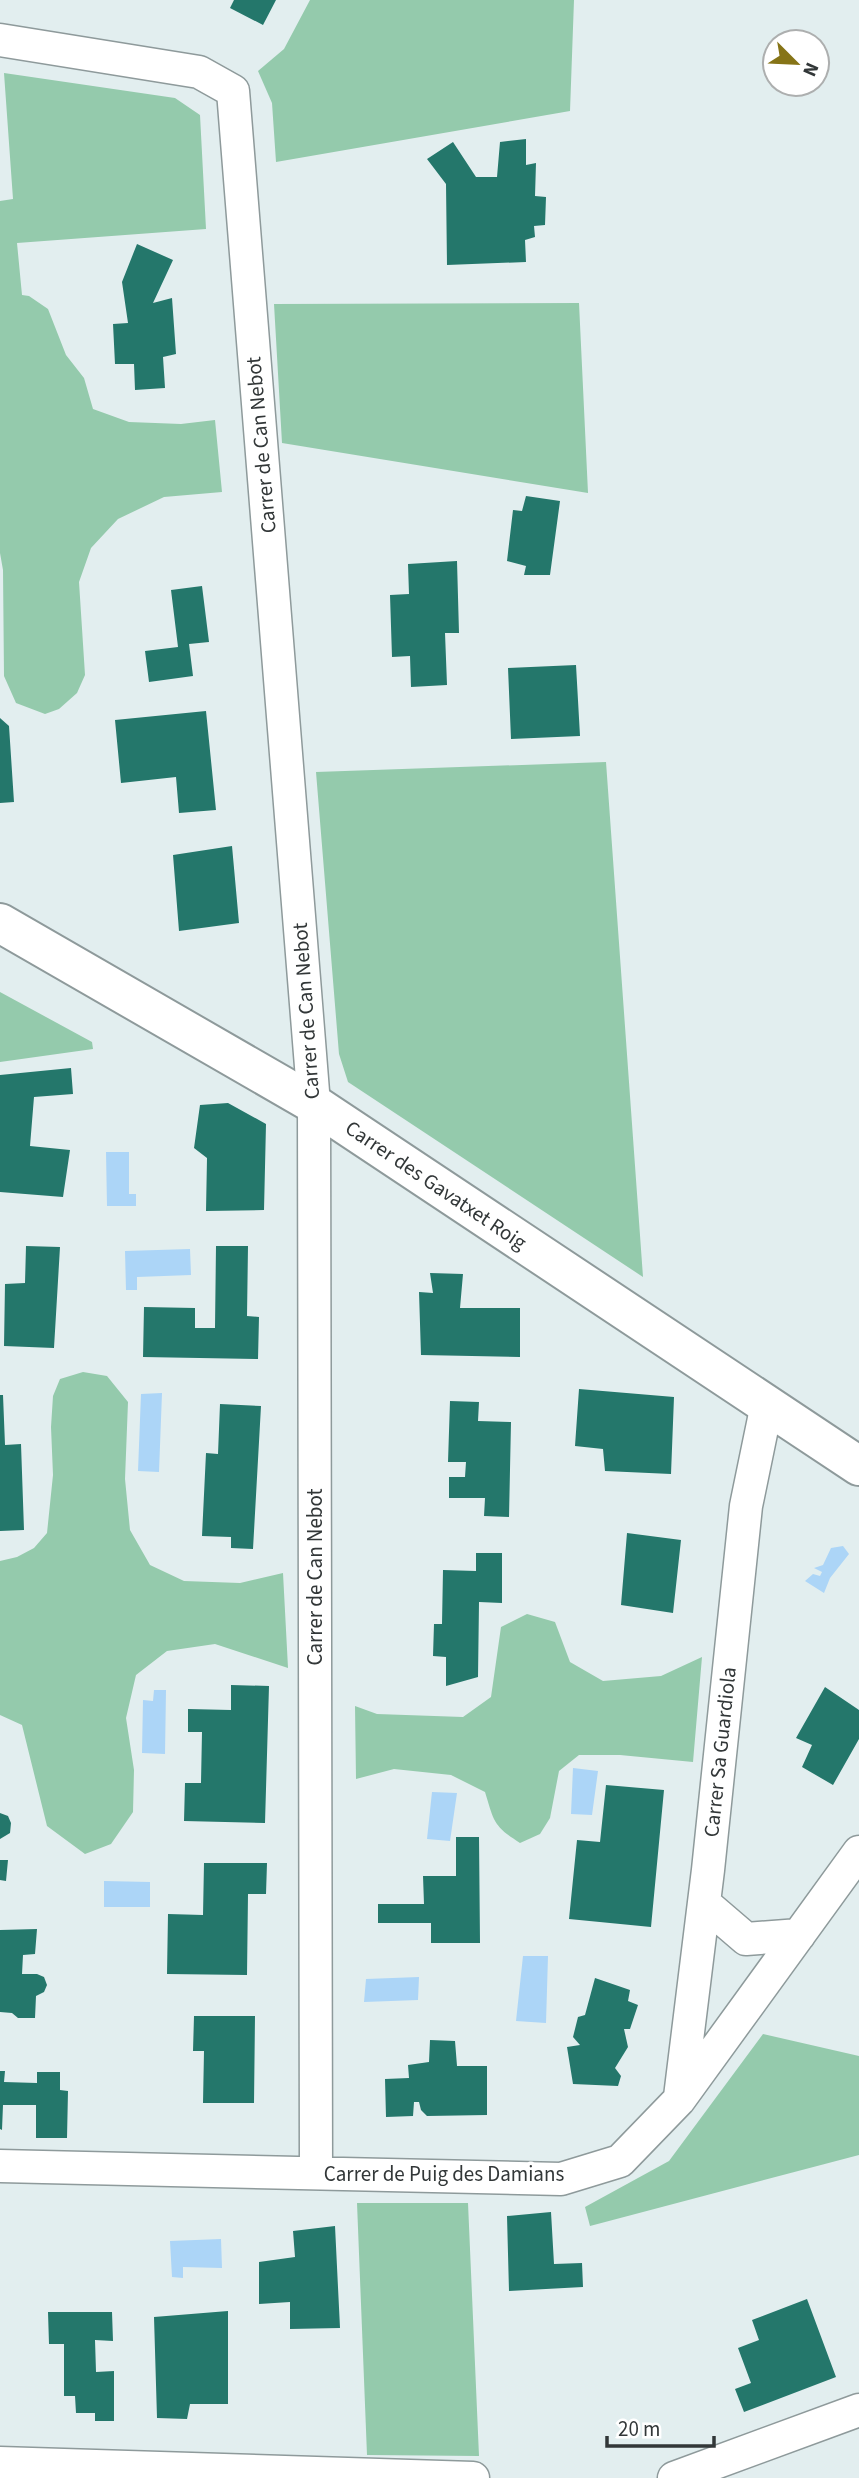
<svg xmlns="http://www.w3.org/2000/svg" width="859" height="2478" font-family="'Source Sans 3',sans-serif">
<rect width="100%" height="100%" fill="#e2eeef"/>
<!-- green -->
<path fill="#94caac" d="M310,0H574L570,111L276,162L272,103L258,71L284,49Z
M4,73L175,98L200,115L206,229L17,243L22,295L29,296L48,309L66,355L84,378L93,409L129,422L181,424L215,420L222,492L164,497L118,519L91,548L79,582L85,675L77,693L59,709L45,714L16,703L4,676L3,570L0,553V201L13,199Z
M579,303L588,493L282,443L274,304Z
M606,762L643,1277L348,1082L339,1054L316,772Z
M0,992L92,1042L93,1049L0,1062Z
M83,1372L107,1376L128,1402L125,1479L130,1530L150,1565L184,1581L240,1583L283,1573L288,1668L215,1644L167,1651L136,1675L126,1718L134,1770L133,1812L111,1844L85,1854L47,1826L22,1725L0,1715V1561L17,1557L34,1548L47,1533L53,1475L51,1427L53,1396L60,1379Z
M527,1614L555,1622L570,1662L603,1681L661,1676L702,1657L693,1762L620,1755H579L559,1771L550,1818L540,1834L520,1843C493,1826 494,1821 485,1792L451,1775L394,1769L356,1779L355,1706L377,1714L463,1717L491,1697L501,1627Z
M763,2034L859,2056V2155L590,2226L585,2207L669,2161Z
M357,2203H468L479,2456L367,2455Z"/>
<!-- water -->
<path fill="#acd5f7" d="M106,1152H129V1194H136V1206H107Z
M190,1249L191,1275L137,1277V1290H126L125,1251Z
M162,1393L159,1472L138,1471L141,1394Z
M843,1546L849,1554L830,1578L824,1593L805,1581L813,1574L820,1576L822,1572L814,1568L823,1565L831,1548Z
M154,1690H166L165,1754L142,1753L143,1700L153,1701Z
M573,1768L598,1771L592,1815L571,1814Z
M432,1792L457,1793L450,1841L427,1839Z
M104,1881L150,1882V1907H104Z
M523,1956H548L546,2023L516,2021Z
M419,1977L418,2000L364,2002L366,1979Z
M221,2239L222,2268L183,2267V2278L172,2277L170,2241Z"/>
<!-- building -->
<path fill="#24776b" d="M234,0H276L263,25L230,8Z
M526,139V165L536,163L535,196L546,197L545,225L534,226L535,237L525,240L526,262L447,265L446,184L427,159L453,142L476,177H497L500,142Z
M137,244L173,260L153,303L172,298L176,354L163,357L165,388L135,390L134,364H115L113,324L128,323L122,282Z
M526,496L560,501L550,575H524L526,566L507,561L513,510L522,511Z
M457,561L459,633H445L447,685L411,687L410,656L392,657L390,595L409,594L408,564Z
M202,586L209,642L189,644L193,676L149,682L145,651L178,647L171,590Z
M576,665L580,736L511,739L508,668Z
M206,711L216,810L179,813L176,777L121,783L115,720Z
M0,718L9,726L14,802L0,803Z
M232,846L239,923L179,931L173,855Z
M71,1068L73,1094L34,1097L30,1146L70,1150L63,1197L0,1192V1075Z
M228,1103L266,1124L264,1210L206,1211L207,1158L194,1148L200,1105Z
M26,1246L60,1247L54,1348L4,1346L5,1284L25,1283Z
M216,1246H248L247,1316L259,1317L258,1359L143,1357L144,1307L195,1308V1328H215Z
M430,1273L463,1274L460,1308H520V1357L421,1355L419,1292L433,1293Z
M579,1389L674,1397L671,1474L605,1471L603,1449L575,1446Z
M0,1395H3L5,1445L21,1444L24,1530L0,1531Z
M450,1401L479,1402L478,1421L511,1422L509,1517L484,1516L485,1498H449V1477H465L466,1462H448Z
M220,1404L261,1406L253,1549L231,1548V1537L202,1536L206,1453L218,1454Z
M627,1533L681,1540L673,1613L621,1605Z
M476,1553H502V1603L479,1602L478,1677L446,1686V1657L433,1656L434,1624H442L443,1570L476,1571Z
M231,1685L269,1686L265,1823L184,1821L185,1783H201L202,1732H188V1709L231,1710Z
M825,1687L859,1710V1739L833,1785L802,1767L812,1745L796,1738Z
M606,1785L664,1790L651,1927L569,1919L577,1840L600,1842Z
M0,1813L8,1816L11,1823L10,1833L0,1839Z
M456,1837H479L480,1943H431V1923H378V1904H424L423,1876H456Z
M0,1860H8L6,1881L0,1880Z
M204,1863H267L266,1894H248L247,1975L167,1974L168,1914L203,1915Z
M37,1929L35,1954L23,1955L22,1974H37L44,1977L47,1985L44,1992L36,1996L35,2018H18L12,2013L0,2012V1930Z
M595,1978L630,1990L628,2001L638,2005L630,2029H624L628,2047L615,2068L621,2076L618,2086L573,2084L567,2047L580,2045L573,2037L578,2017L585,2015Z
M194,2016H255L254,2103H203L204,2051H193Z
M430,2040L455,2041L457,2066H487V2115L427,2116L421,2110L419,2102H414L413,2116L386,2117L385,2079L409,2078L408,2065L429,2062Z
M0,2071H5L4,2082L37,2083V2072H60V2090L68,2091L67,2138H36V2105H3L2,2130L0,2129Z
M551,2212L554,2264L582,2263L583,2287L509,2291L507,2216Z
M335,2226L340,2328L290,2329V2302L259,2304V2262L295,2257L293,2231Z
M807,2299L836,2377L744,2412L735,2389L751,2383L738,2348L759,2340L752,2320Z
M228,2311V2404H190L187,2419L157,2418L154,2317Z
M48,2312H112L113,2341L95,2340L96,2372L114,2371V2421H95V2413H76L75,2396H64V2344H49Z"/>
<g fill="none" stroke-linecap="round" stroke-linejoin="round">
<!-- minor casing -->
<g stroke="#8e9a9b" stroke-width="35">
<path id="minor" d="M0,40L199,72L233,91L314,1104L316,2173
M704,1903L746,1939L799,1935
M680,2097L708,1870L746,1506L767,1404
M0,2166L561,2179L620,2161L679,2100L859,1852
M0,2463L473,2478
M674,2478L859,2410"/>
</g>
<!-- tertiary casing -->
<g stroke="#8e9a9b" stroke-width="42">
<path id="tertiary" d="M0,923L314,1104L859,1466"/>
</g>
<!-- minor -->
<use href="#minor" stroke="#fff" stroke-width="32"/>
<!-- tertiary -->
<use href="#tertiary" stroke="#fff" stroke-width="38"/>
</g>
<g text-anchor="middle" stroke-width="7" stroke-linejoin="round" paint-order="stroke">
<!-- street labels -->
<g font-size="21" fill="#323738" stroke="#fff">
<text transform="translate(261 445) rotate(-95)" y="7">Carrer de Can Nebot</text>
<text transform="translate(306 1011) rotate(-94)" y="7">Carrer de Can Nebot</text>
<text transform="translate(436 1185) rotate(34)" y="7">Carrer des Gavatxet Roig</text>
<text transform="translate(315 1577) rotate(-90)" y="7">Carrer de Can Nebot</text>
<text transform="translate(720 1752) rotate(-84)" y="7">Carrer Sa Guardiola</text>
<text x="444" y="2181">Carrer de Puig des Damians</text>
</g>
</g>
<!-- north arrow -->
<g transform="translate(796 63) rotate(114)"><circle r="33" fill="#ffffff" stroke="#adafaf" stroke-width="2"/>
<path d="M0-5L12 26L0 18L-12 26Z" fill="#867417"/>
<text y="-10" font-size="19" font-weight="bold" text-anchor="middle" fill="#323738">N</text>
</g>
<!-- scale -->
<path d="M607 2436v10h107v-10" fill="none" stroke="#323738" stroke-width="3.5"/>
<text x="618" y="2436" font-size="21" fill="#323738" stroke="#ffffff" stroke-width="5" paint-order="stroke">20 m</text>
</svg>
